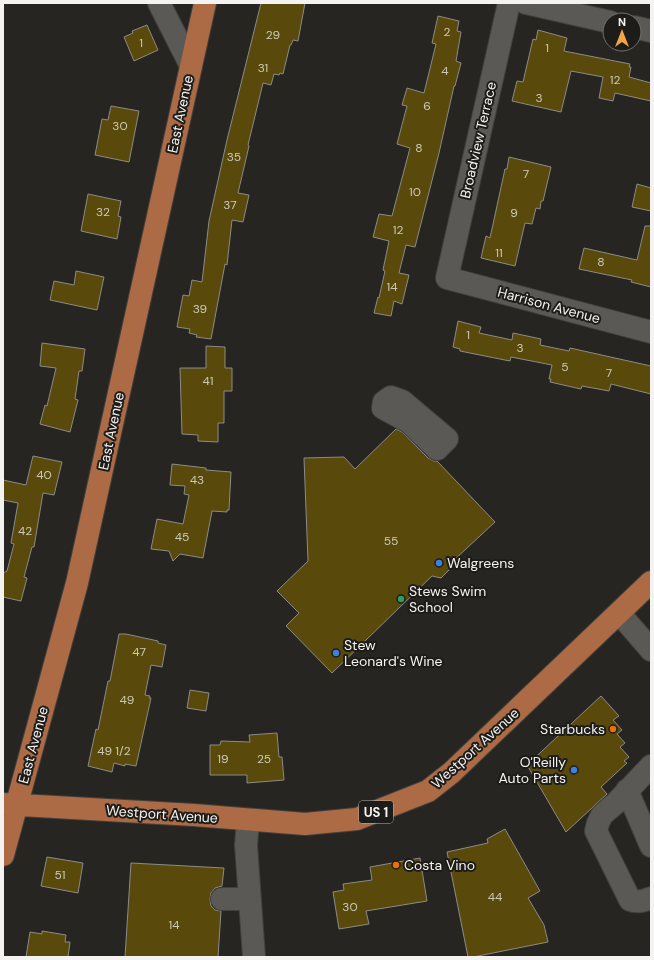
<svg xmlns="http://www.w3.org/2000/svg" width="654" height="960" font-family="'DM Sans',sans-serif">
<rect width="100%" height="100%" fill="#262522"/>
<!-- building -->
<path fill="#594a0c" stroke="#8c8b87" d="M261,3H305L298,41L293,40L291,45H290L283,74L280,73L279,75L274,74L271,85L263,83L248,145L249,146L238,193L249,195L243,222L232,220L227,265L225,264L211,339L196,337L197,335L189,333L190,329L177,327L183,295L189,296L192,280L202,282L209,221L227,140Z
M438,16L459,21L457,31L461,32L456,61L461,63L455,86H454L439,153L415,247L406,245L399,273L409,275L402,304L394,301L391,316L374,313L378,297L379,298L385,271L383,270L389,241L373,237L379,214L392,216L410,148L397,144L407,106L402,105L407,88L424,93L436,44L432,43Z
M147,25L158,50L134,61L124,37L133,33L132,31Z
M538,30L567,38L564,51L630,64L629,67H631L629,77L651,83V101L615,93L613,101L599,98L603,77L571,71L561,112L512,101L517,81L523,82L533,39L536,40Z
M111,106L139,111L129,162L95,155L102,119L108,120Z
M509,157L551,167L543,201H541L540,209L536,208L532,224L525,223L515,266L481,258L486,236L490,238L505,169H507Z
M637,184L651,188V211L632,207Z
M88,194L121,201L118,216L121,217L117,239L81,231Z
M645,226H651V287L631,282L632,280L579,269L584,248L637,260Z
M76,271L104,277L97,310L50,300L54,281L74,285Z
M458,321L481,327L479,333L512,340L513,333L541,339L540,345L569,351L570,348L651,366V394L611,384L609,391L582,386L581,389L550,382L551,379H549L552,365L511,357L510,361L460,351V349L453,347Z
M42,343L85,349L82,371H79L75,399L78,400L70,432L40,424L45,405L47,406L56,368L40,366Z
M206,346L225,347V368H232V391H224V423H218V442L198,441V435L182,434L180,368H206Z
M396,429L402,432L428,458L434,461H437L495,522L453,561V566L441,578L432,576L332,673L286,626L299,613L277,591L308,561L304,458L344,457L355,469Z
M33,456L62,462L54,495L43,493L34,547H32L24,577L27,578L21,601L3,597V573L7,571L14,544L11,543L18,503L3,500V480L26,485Z
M172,464L206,468V470L231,472L229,510H227V512L212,511L203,558L180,554L173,561L169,551L151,549L157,519L183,524L189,495L184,494L185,486L170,485Z
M119,634H126L158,641V643L166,645L162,667L151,665L145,695L150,696L149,698H151L136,766L125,764V766L114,763L112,772L88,766L96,729L98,730L108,681H110Z
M190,690L209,693L206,711L187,708Z
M601,696L619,716L613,720L622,730L617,734L625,743L620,747L629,757L624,761L627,763L601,787L607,794L566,832L527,765Z
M277,733L279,757H282L284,780L247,783V775H210V745H220L221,741L250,742L249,735Z
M505,829L540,891L528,898L544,925L548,942L473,957H468L447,852L488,843L487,839Z
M47,857L83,863L78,893L41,886Z
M420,858L427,901L366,911L369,924L339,929L333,892L344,890L343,884L372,880L370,867Z
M131,863L224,868L222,886L215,888L211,893L210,899L211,906L215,910L221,911L218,957H125Z
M42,931L66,935L65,942H70L68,957H26L30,932L42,934Z"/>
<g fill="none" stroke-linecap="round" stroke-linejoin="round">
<!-- minor casing -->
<g stroke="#41403e" stroke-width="24">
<path id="minor" d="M159,3L191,66
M509,3L447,278L651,332
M526,3L610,22
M634,27L651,31
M391,397L402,401L447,439L437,449L409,422L383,408L384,402Z
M619,613L651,650
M651,766L616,803L602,815L598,823L596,831L630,900C637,903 644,901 651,898
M627,790L651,846
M248,820L246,845L254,957
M222,899H250"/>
</g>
<!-- major casing -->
<g stroke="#41403e" stroke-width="24">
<path id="major" d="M3,804L194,815L305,824L357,819L428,791L451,773L651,582
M3,855L77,583L205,3"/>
</g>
<!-- minor -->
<use href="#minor" stroke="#5a5955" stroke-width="22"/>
<!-- major -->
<use href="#major" stroke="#ac6a45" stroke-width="22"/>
</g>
<!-- markers -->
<g fill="#3f7fe0" stroke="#1d1c18" stroke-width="1.5">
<circle cx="439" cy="563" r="4"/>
<circle cx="336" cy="653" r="4"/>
<circle cx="574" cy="770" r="4"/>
</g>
<circle fill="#2e9e5b" stroke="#1d1c18" stroke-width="1.5" cx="401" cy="599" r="4"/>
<g fill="#e8710a" stroke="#1d1c18" stroke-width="1.5">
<circle cx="613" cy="729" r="4"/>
<circle cx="396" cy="865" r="4"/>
</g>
<g text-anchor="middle" stroke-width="4" stroke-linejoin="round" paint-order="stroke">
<!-- number labels -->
<g font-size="12" fill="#cdc9b8">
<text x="447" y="36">2</text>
<text x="273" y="39">29</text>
<text x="141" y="47">1</text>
<text x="547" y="52">1</text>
<text x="263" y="72">31</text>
<text x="445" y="75">4</text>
<text x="615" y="84">12</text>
<text x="539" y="102">3</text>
<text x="427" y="110">6</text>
<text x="120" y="130">30</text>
<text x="419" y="152">8</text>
<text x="234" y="161">35</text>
<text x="526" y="178">7</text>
<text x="415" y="196">10</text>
<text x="230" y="209">37</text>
<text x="103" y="216">32</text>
<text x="514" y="217">9</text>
<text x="398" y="234">12</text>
<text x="499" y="257">11</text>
<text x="601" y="266">8</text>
<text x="392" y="291">14</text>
<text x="200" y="313">39</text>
<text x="468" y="339">1</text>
<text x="520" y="352">3</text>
<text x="565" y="371">5</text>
<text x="609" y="377">7</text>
<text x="208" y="385">41</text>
<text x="44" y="479">40</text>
<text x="197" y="484">43</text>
<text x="25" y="535">42</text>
<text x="182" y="541">45</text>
<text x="391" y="545">55</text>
<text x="139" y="656">47</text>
<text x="127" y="704">49</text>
<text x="114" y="755">49 1/2</text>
<text x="223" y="763">19</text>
<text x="264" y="763">25</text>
<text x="60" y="879">51</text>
<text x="495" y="901">44</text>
<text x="350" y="911">30</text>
<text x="174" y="929">14</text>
</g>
<!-- shield labels -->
<rect fill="#1d1c18" stroke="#b4b2b0" stroke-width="1" x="359" y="801" width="34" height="22" rx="3"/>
<g font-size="13" font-weight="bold" fill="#f4f3f1">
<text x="376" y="817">US 1</text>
</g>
<!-- street labels -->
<g font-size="14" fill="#f4f3f1" stroke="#1d1c18">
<text transform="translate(180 114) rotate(-78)" y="5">East Avenue</text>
<text transform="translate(478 140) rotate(-77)" y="5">Broadview Terrace</text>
<text transform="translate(549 305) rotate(15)" y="5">Harrison Avenue</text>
<text transform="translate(111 431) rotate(-78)" y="5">East Avenue</text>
<text transform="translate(33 745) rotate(-75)" y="5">East Avenue</text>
<text transform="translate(475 748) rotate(-42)" y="5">Westport Avenue</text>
<text transform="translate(162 814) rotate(4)" y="5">Westport Avenue</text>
</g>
<!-- poi labels -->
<g font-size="14" fill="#f4f3f1" stroke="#1d1c18" text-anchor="start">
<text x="447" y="568">Walgreens</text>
<text x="409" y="596">Stews Swim<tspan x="409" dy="16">School</tspan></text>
<text x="344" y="650">Stew<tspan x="344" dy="16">Leonard's Wine</tspan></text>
<text x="605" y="734" text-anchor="end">Starbucks</text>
<text x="566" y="767" text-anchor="end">O'Reilly<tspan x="566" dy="16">Auto Parts</tspan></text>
<text x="404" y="870">Costa Vino</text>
</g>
</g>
<!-- border -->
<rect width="654" height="960" fill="none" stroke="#f4f3f1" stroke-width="8"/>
<!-- north arrow -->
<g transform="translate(622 32)"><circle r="19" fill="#1d1c18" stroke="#73726f"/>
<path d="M0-3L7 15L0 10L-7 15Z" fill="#f3a443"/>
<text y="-6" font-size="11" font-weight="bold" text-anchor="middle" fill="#f4f3f1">N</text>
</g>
</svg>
